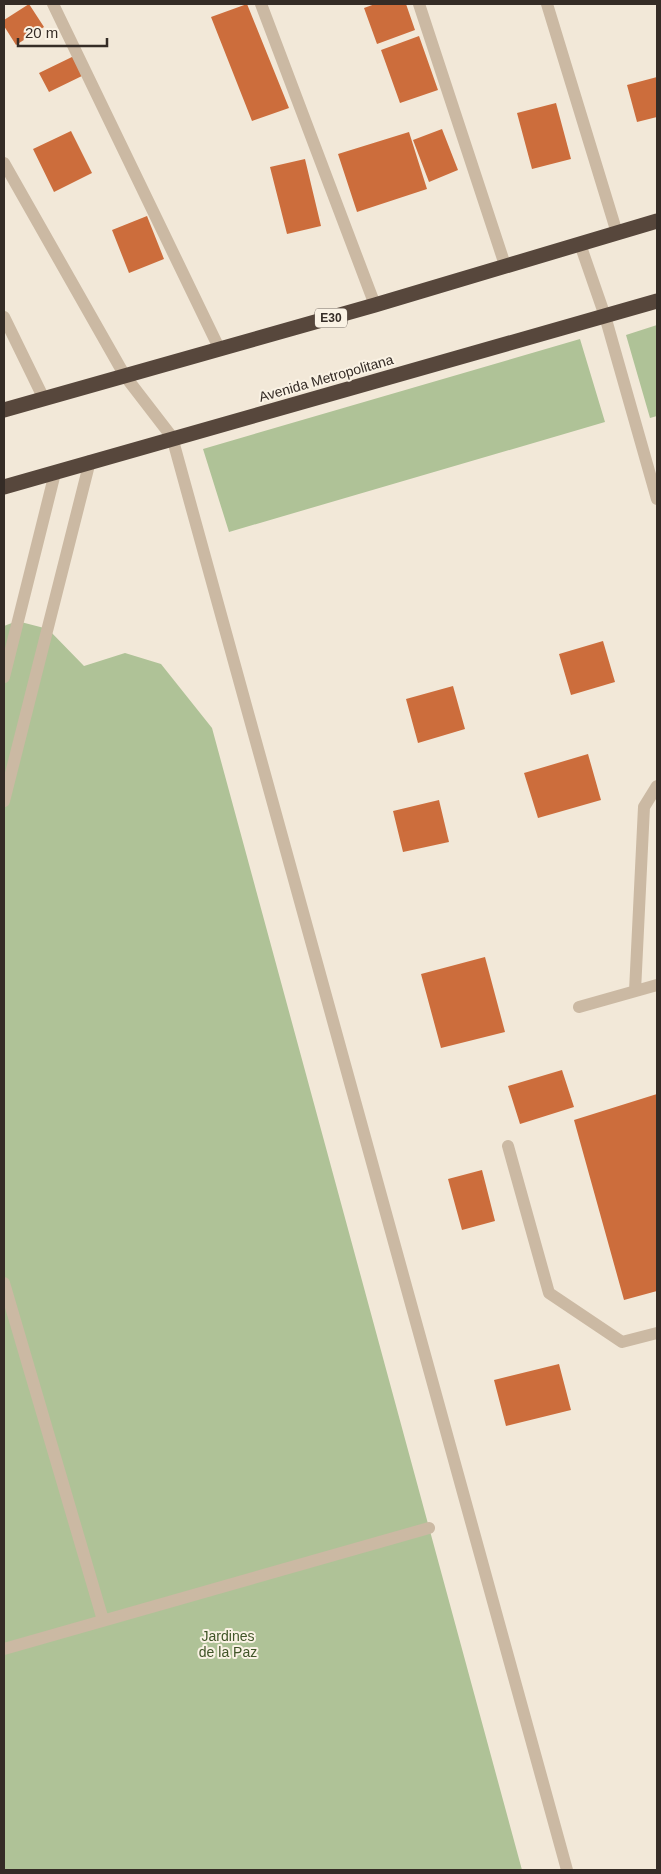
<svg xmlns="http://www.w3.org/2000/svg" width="661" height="1874" font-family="Helvetica,sans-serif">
<rect width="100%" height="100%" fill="#f2e8d8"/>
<!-- green -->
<path fill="#afc297" d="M657,325V416L650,418L626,335Z
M580,339L605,422L229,532L203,449Z
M17,621L48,629L84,666L125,653L161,664L212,728L522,1870H4V626Z"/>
<!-- building -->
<path fill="#cc6d3c" d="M29,4L44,27L16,45L4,26V20Z
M247,4L289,108L252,121L211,17Z
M375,4H406L415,30L377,44L364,8Z
M419,36L438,90L400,103L381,50Z
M74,56L84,75L49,92L39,73Z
M657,77V117L637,122L627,85Z
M556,103L571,159L532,169L517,113Z
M442,129L458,170L429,182L413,140Z
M71,131L92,173L54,192L33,149Z
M409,132L427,189L357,212L338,154Z
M305,159L321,226L287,234L270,167Z
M147,216L164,259L129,273L112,230Z
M603,641L615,682L571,695L559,654Z
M453,686L465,729L418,743L406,699Z
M588,754L601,800L538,818L524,773Z
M439,800L449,842L403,852L393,811Z
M485,957L505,1032L441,1048L421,974Z
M562,1070L574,1107L520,1124L508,1086Z
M657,1094V1291L624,1300L574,1120Z
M482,1170L495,1221L462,1230L448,1179Z
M559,1364L571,1410L506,1426L494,1380Z"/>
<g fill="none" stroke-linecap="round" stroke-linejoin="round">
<!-- minor -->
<path stroke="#cbb9a3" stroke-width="12" d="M53,4L220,350
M261,4L375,305
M419,4L505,265
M547,4L617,233
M4,163L125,376L172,437L567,1870
M580,244L605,316L657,499
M4,317L44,399
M4,677L55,473
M4,801L90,461
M635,991L644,807L657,786
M579,1007L657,985
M508,1146L549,1293L622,1342L657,1333
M4,1283L103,1620
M4,1649L429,1528"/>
<!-- highway -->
<path stroke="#57473c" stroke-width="15" d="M4,410L375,305L657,221
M4,487L657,301"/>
</g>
<g text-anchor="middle" stroke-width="4" stroke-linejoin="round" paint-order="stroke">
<!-- shield labels -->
<rect fill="#faf2e4" stroke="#70675f" stroke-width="1" x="315" y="308.5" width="32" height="19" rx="4"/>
<g font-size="12" font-weight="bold" fill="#352c26">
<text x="331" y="322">E30</text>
</g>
<!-- street labels -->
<g font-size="14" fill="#352c26" stroke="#faf2e4">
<text transform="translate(326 378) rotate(-16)" y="5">Avenida Metropolitana</text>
</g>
<!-- park labels -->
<g font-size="14" fill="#405528" stroke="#faf2e4">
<text x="228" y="1641">Jardines<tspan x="228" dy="16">de la Paz</tspan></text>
</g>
</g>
<!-- border -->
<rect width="661" height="1874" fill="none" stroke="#352c26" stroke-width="10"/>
<!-- scale -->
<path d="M18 38v8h89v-8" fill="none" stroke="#352c26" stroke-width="2.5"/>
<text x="25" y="38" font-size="15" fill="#352c26" stroke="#faf2e4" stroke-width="4" paint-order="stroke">20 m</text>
</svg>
